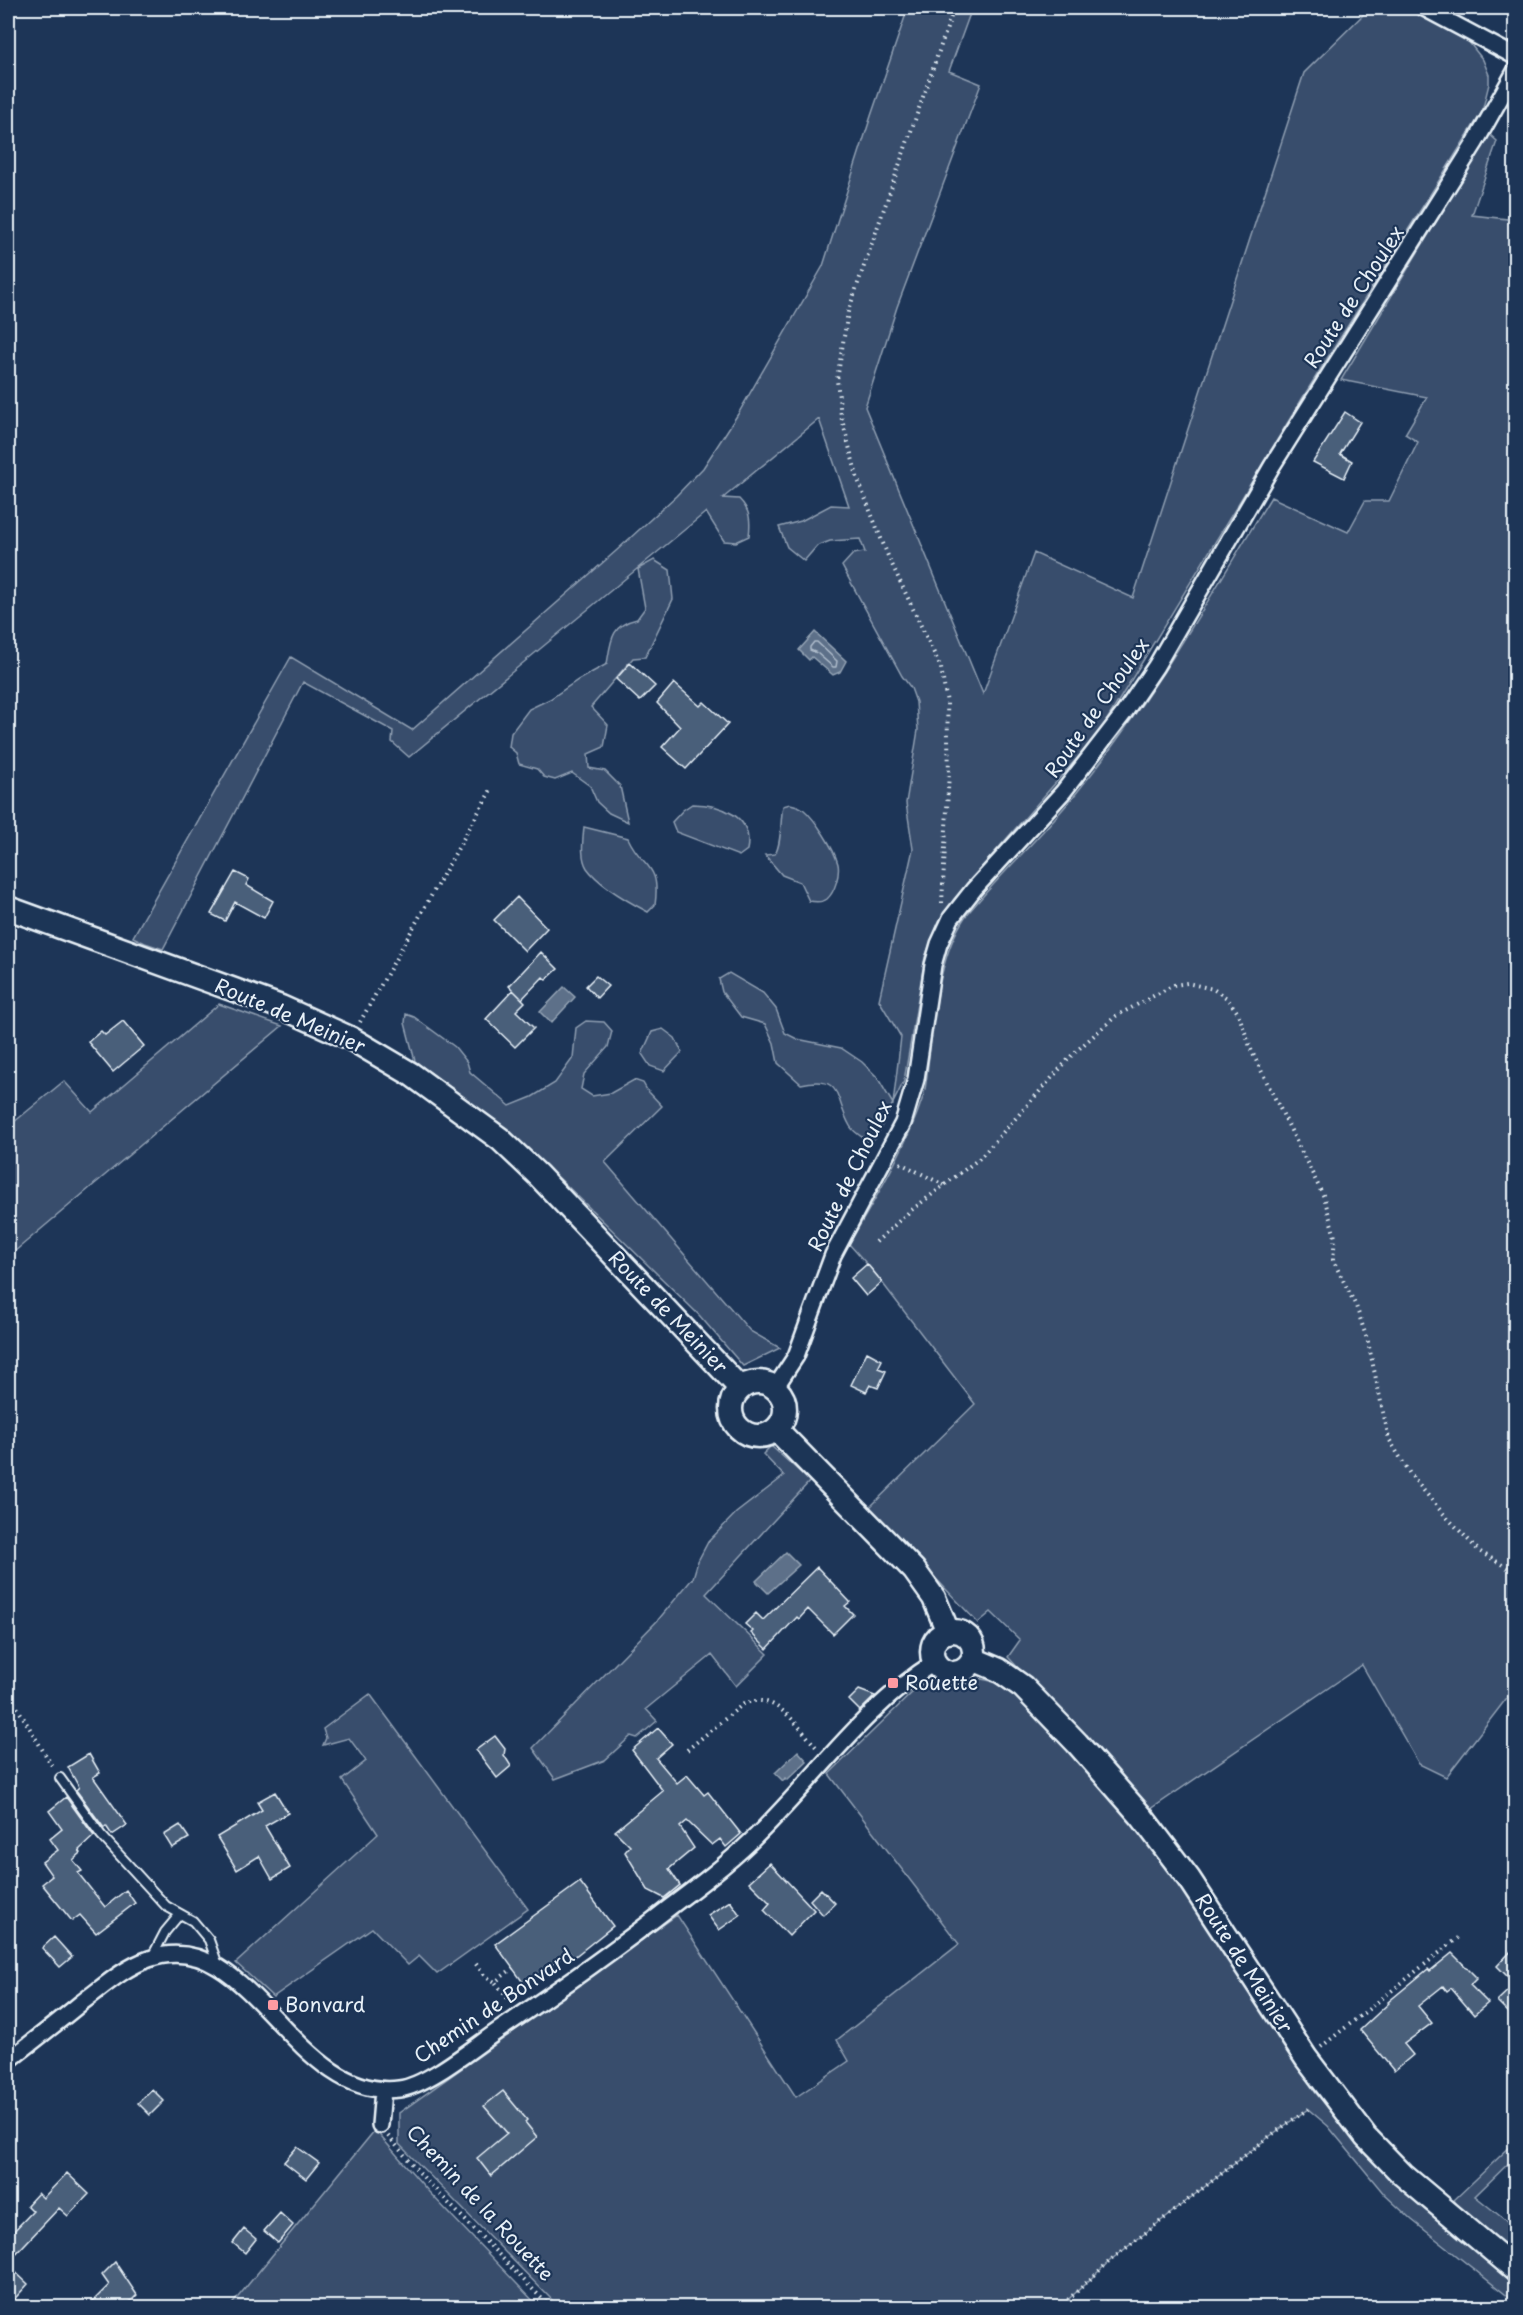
<svg xmlns="http://www.w3.org/2000/svg" width="1523" height="2315" font-family="'Playpen Sans',sans-serif">
<rect width="100%" height="100%" fill="#1d3557"/>
<filter id="ink" filterUnits="userSpaceOnUse"><feTurbulence type="fractalNoise" baseFrequency=".0167" numOctaves="2"/><feDisplacementMap in="SourceGraphic" scale="12" xChannelSelector="R" yChannelSelector="G"/><feConvolveMatrix kernelMatrix="1 2 1 2 8 2 1 2 1" color-interpolation-filters="sRGB"/></filter>
<g filter="url(#ink)">
<!-- green -->
<path fill="#374d6c" stroke="#909fb2" stroke-width="1.5" d="M908,8H972L949,71L981,84L897,307L865,407L983,694L1034,553L1133,598L1304,73L1370,8H1409L1468,41L1483,60L1489,75V84L1482,112L1305,394L1099,733L954,899L939,921L925,957L904,1081L875,1139L868,1141C862,1137 853,1132 850,1126C834,1098 844,1075 801,1084L778,1063L774,1043L765,1024L741,1017L722,992L719,979L729,973L763,993L776,1009L785,1033L797,1039L841,1048L862,1062L877,1077L893,1104L901,1037L879,1000L913,849L906,803L918,730L916,702L911,688L902,676L842,566L853,554L865,552L860,539L830,541L817,546L804,561L787,547L779,527L801,521L831,505L849,506L819,419L723,498L739,499C750,510 751,520 749,536L736,542L724,541L706,512L409,757L392,742L393,731L303,682L163,949L145,943L133,937L291,657L412,730L616,551L676,496L703,468L738,414L823,266L871,116Z
M1489,134L1497,141L1472,215L1516,220V1686L1446,1777L1419,1764L1362,1665L1151,1809L1008,1657L1020,1640L991,1612L978,1623L869,1508L975,1404L874,1272L849,1244C876,1197 906,1149 923,1097C927,1085 927,1070 929,1057C935,1011 939,956 965,917C1001,873 1043,835 1078,791C1152,700 1210,596 1271,497L1348,532L1365,501H1389L1418,442L1405,434L1427,397L1341,380Z
M654,560L670,570L673,599L645,657L633,658L591,707L608,725L604,747L588,754L589,768L605,771L620,786L628,822L609,813L597,802L590,786L572,773L555,780L544,777L537,769L519,764L516,753L509,747L511,733L529,709L550,699L578,680L607,664C611,640 611,625 637,619L645,608L638,569Z
M692,804C721,804 754,816 747,850L739,856L676,832L672,822L683,810Z
M790,804C794,805 799,806 803,809C815,819 834,848 838,864C840,874 835,892 827,899C822,903 815,902 809,901L800,882L782,875L765,855L775,854C782,844 780,820 783,806Z
M584,827L628,838C642,869 661,862 655,905L648,912C629,902 599,885 587,868C580,857 583,839 584,827Z
M219,1004L282,1026L8,1257V1127L64,1081L92,1112Z
M406,1014L414,1017L455,1047L467,1062L470,1072L510,1106L532,1097L555,1083L573,1058L576,1028L586,1021L604,1022L612,1031L608,1047L584,1074L581,1089L592,1096L611,1093L634,1080L643,1083L647,1090L662,1106L605,1162L750,1331L780,1348L743,1366L699,1315L559,1178L494,1120L415,1061L405,1023Z
M663,1029L675,1038L682,1052L664,1071L650,1066L642,1054L652,1032Z
M771,1446L810,1481L706,1594L768,1654L736,1686L712,1655L646,1709L657,1721L637,1738L631,1736L605,1760L555,1779L533,1748L658,1620L693,1578L698,1561L708,1542L736,1513L784,1476L763,1454Z
M977,1678L991,1681L1017,1695L1051,1730L1158,1852L1315,2092L1366,2152L1389,2178L1425,2210L1515,2282V2302L1412,2220L1385,2195L1328,2126L1308,2109L1270,2136L1112,2259L1059,2308L559,2307L399,2144V2113L677,1915L796,2097L849,2061L837,2040L959,1944L829,1774L920,1685C938,1679 957,1681 977,1678Z
M370,1694L528,1909L437,1974L419,1956L408,1965L372,1928L273,1997L236,1963L378,1834L342,1780L366,1761L349,1738L323,1745L326,1738L323,1729Z
M375,2130L429,2192L539,2307L229,2308Z
M1515,2142V2157L1475,2196L1515,2228V2256L1459,2208L1454,2200Z"/>
<!-- water -->
<path fill="#5d7089" stroke="#95a4b5" stroke-width="1.5" d="M815,632L846,661L840,672L833,675L812,657L809,660L799,650Z
M564,987L575,997L551,1023L540,1012Z
M786,1552L799,1565L768,1593L756,1581Z
M798,1751L807,1761L787,1780L785,1778L783,1781L775,1773Z"/>
<g fill="none" stroke-linecap="round" stroke-linejoin="round">
<!-- shore -->
<path stroke="#b0bdcc" stroke-width="1.5" d="M814,642H817L837,661L836,667H833L817,653L810,650V647Z"/>
</g>
<!-- building -->
<path fill="#495e7a" stroke="#e8f1f8" stroke-width="1.5" d="M1345,412L1360,422L1340,454L1352,461L1344,478L1313,462Z
M630,663L655,686L640,701L616,679Z
M674,683L700,706L704,702L728,724L686,769L662,747L680,727L657,703Z
M235,872L249,879L246,885L273,901L264,918L235,902L225,921L211,914Z
M517,897L547,928L525,951L494,920Z
M541,952L558,969L546,980L543,977L522,999L509,986Z
M596,976L608,986L597,998L586,986Z
M513,990L525,1002L516,1011L534,1028L515,1047L486,1019Z
M123,1021L144,1046L113,1072L88,1042L101,1031L105,1035Z
M867,1264L882,1282L866,1296L851,1278Z
M867,1352L882,1360L878,1368L886,1371L878,1388L870,1385L866,1392L851,1385Z
M817,1567L850,1602L845,1606L853,1614L833,1634L808,1609L799,1619L797,1617L767,1649L751,1633L753,1631L745,1624L756,1613L763,1620Z
M859,1690L875,1696L860,1711L849,1700Z
M658,1728L672,1744L656,1758L677,1783L687,1775L704,1795L708,1792L741,1834L726,1847L720,1839L712,1845L687,1821L680,1827L694,1848L669,1869L680,1885L664,1898L648,1890L625,1852L630,1846L615,1831L663,1791L632,1750Z
M495,1736L505,1749L504,1755L511,1766L497,1778L476,1750Z
M89,1754L100,1773L93,1777L127,1825L112,1835L106,1826L104,1828L76,1790L79,1787L68,1767Z
M275,1792L288,1813L265,1826L290,1868L272,1879L259,1856L237,1870L217,1837L262,1810L257,1802Z
M66,1797L94,1836L79,1850L81,1853L73,1860L82,1871L78,1873L105,1907L126,1890L135,1903L96,1933L80,1915L72,1921L42,1884L52,1876L42,1862L58,1850L50,1839L62,1829L49,1811Z
M180,1825L189,1838L172,1848L164,1835Z
M770,1863L814,1910L789,1936L764,1910L770,1903L749,1882Z
M580,1882L613,1926L573,1958L569,1952L525,1985L495,1944Z
M821,1889L835,1903L823,1915L810,1900Z
M730,1901L740,1915L719,1930L708,1915Z
M54,1937L72,1957L60,1967L42,1948Z
M1515,1947V2019L1497,2001L1515,1984L1497,1966Z
M1452,1953L1477,1978L1470,1985L1488,2003L1474,2015L1451,1988L1447,1991L1443,1986L1418,2006L1432,2023L1404,2044L1413,2055L1394,2071L1360,2030L1389,2003L1388,2002L1428,1969L1430,1971Z
M152,2089L164,2101L150,2115L138,2103Z
M503,2091L527,2120L525,2122L537,2137L491,2176L477,2158L507,2133L484,2106Z
M297,2147L319,2163L306,2179L284,2162Z
M67,2173L89,2194L68,2216L59,2208L8,2262V2237L33,2211L27,2205L38,2193L43,2198Z
M280,2213L293,2225L278,2243L264,2231Z
M244,2229L256,2239L245,2253L233,2243Z
M115,2262L137,2295L128,2304L125,2302L118,2307H87L109,2285L102,2275Z
M8,2265L28,2284L8,2306Z"/>
<g fill="none" stroke-linecap="round" stroke-linejoin="round">
<!-- lane casing -->
<g stroke="#e8f1f8" stroke-width="12">
<path id="lane" d="M60,1778L101,1835L166,1906L193,1921L209,1940L218,1965
M152,1957L165,1932L180,1914"/>
</g>
<!-- street casing -->
<g stroke="#e8f1f8" stroke-width="20">
<path id="street" d="M1424,8L1516,57
M775,1388L796,1356L833,1255L903,1123L916,1079L933,965L939,944L951,918L974,889L1063,792L1124,713L1156,666L1272,466L1475,143L1516,70
M8,2061C32,2042 57,2023 81,2003C103,1987 123,1968 149,1959C251,1923 293,2102 399,2089C427,2086 474,2047 499,2030C557,1991 615,1950 670,1907C698,1886 726,1865 751,1841C813,1782 862,1708 935,1662
M380,2125L383,2090"/>
</g>
<!-- secondary casing -->
<g stroke="#e8f1f8" stroke-width="27">
<path id="secondary" d="M8,908L281,1007L350,1038L411,1074L500,1139L538,1175L740,1388
M731 1409a27 27 0 1 1 54 0a27 27 0 1 1-54 0Z
M776,1429L914,1570L934,1598L948,1632
M932 1652a21 21 0 1 1 42 0a21 21 0 1 1-42 0Z
M973,1659L999,1670L1023,1687L1077,1743L1142,1817L1189,1879L1306,2058L1366,2137L1403,2175L1516,2270"/>
</g>
<!-- path -->
<path stroke="#e8f1f8" stroke-width="4" stroke-dasharray="1.5 4.5" stroke-linecap="butt" d="M942,903L949,772L947,703L941,668L888,556L858,480L841,416L837,380L848,312L954,8
M360,1022L492,788
M900,1163L944,1185
M876,1242L909,1212L980,1158L1074,1053L1116,1016L1174,985L1187,983L1213,989L1227,998L1238,1013L1252,1052L1324,1197L1335,1237L1333,1260L1356,1306L1368,1342L1389,1439L1410,1474L1440,1510L1479,1551L1516,1573
M8,1692L54,1769
M687,1750L742,1705C774,1688 798,1727 817,1748
M476,1964L484,1975L495,1982
M511,2003L495,1982L513,1968
M1321,2047L1458,1938
M388,2136L425,2179L551,2308
M1059,2308L1112,2259L1270,2136L1308,2109"/>
<!-- lane -->
<use href="#lane" stroke="#1d3557" stroke-width="8"/>
<!-- street -->
<use href="#street" stroke="#1d3557" stroke-width="15"/>
<!-- secondary -->
<use href="#secondary" stroke="#1d3557" stroke-width="22"/>
</g>
</g>
<!-- markers -->
<g fill="#ff9aa2" stroke="#1d3557" stroke-width="2">
<rect x="887" y="1677" width="12" height="12" rx="3"/>
<rect x="267" y="1999" width="12" height="12" rx="3"/>
</g>
<g text-anchor="middle" stroke-width="4.5" stroke-linejoin="round" paint-order="stroke">
<!-- street labels -->
<g font-size="20" fill="#e8f1f8" stroke="#1d3557">
<text transform="translate(1354 297) rotate(-57)" y="7">Route de Choulex</text>
<text transform="translate(1097 708) rotate(-55)" y="7">Route de Choulex</text>
<text transform="translate(290 1016) rotate(23)" y="7">Route de Meinier</text>
<text transform="translate(850 1176) rotate(-64)" y="7">Route de Choulex</text>
<text transform="translate(668 1312) rotate(46)" y="7">Route de Meinier</text>
<text transform="translate(1244 1963) rotate(57)" y="7">Route de Meinier</text>
<text transform="translate(494 2006) rotate(-34)" y="7">Chemin de Bonvard</text>
<text transform="translate(480 2203) rotate(47)" y="7">Chemin de la Rouette</text>
</g>
<!-- poi labels -->
<g font-size="20" fill="#e8f1f8" stroke="#1d3557" text-anchor="start">
<text x="905" y="1690">Rouette</text>
<text x="285" y="2012">Bonvard</text>
</g>
</g>
<!-- margin -->
<rect width="1523" height="2315" fill="none" stroke="#1d3557" stroke-width="30"/>
<rect x="15" y="15" width="1493" height="2285" fill="none" stroke="#e8f1f8" stroke-width="2" filter="url(#ink)"/>
</svg>
